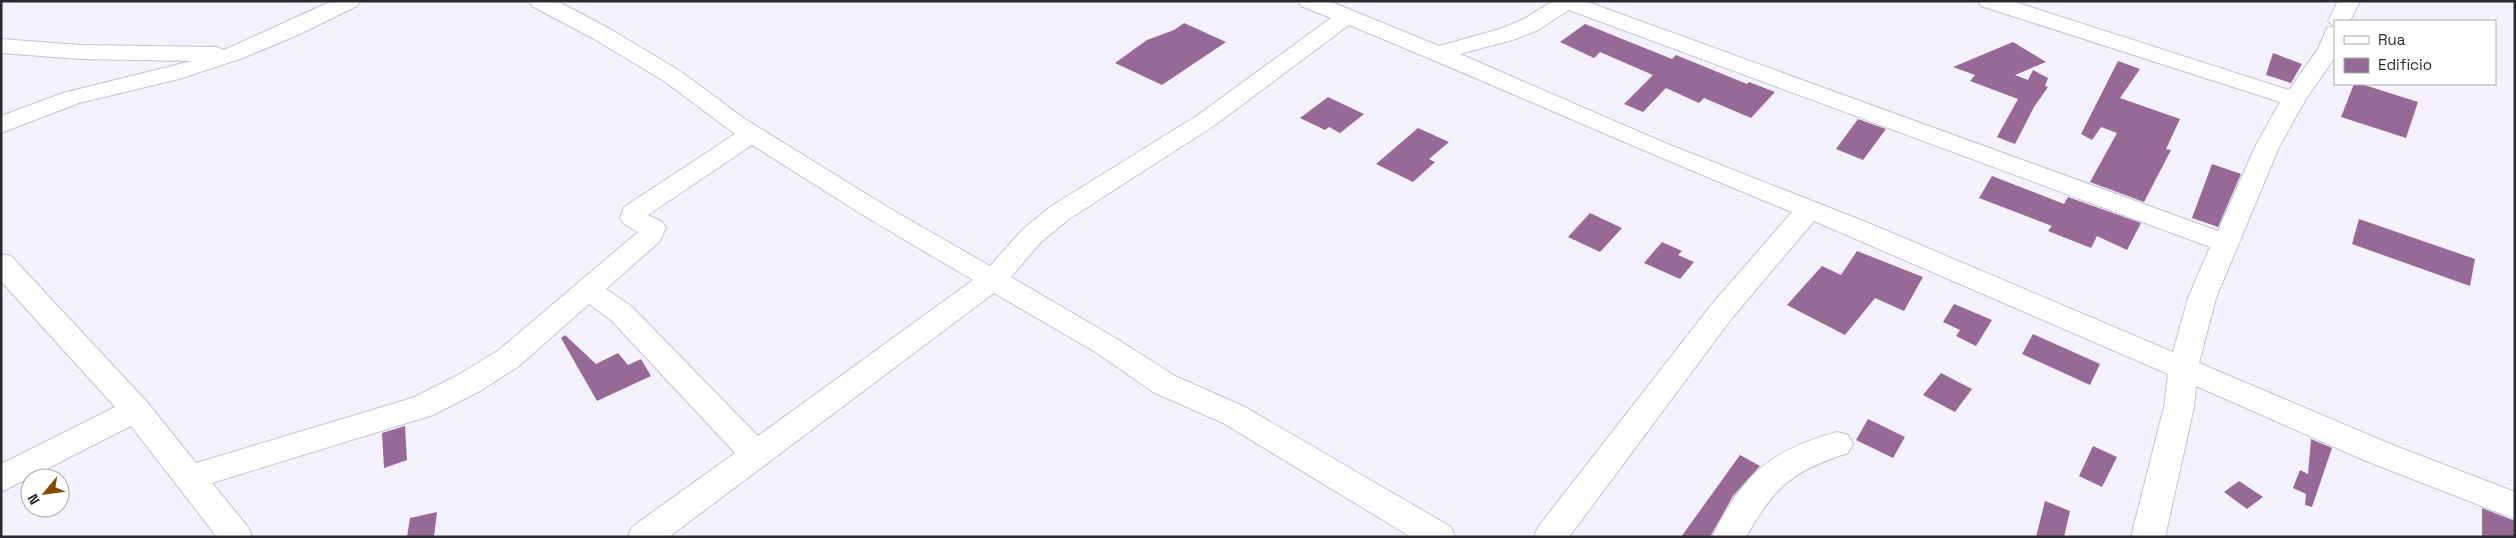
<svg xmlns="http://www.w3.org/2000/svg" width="2516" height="538" font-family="'Space Grotesk',sans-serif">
<rect width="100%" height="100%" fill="#f6f1ff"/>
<!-- building -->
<path fill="#976997" d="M1184,23L1226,42L1162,85L1115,63L1147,40L1174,30Z
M1585,24L1672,59L1676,55L1747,84L1749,82L1775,92L1751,118L1704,98L1699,103L1666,88L1643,112L1624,104L1653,75L1600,52L1594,58L1560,42Z
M2013,42L2046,62L2015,75L2028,80L2033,70L2048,78L2045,86L2048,87L2034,107L2015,144L1997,137L2018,99L1970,81L1975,75L1953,67Z
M2273,53L2302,64L2291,83L2266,75Z
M2118,61L2140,69L2120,98L2180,119L2166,149L2171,150L2144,202L2090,182L2117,133L2101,127L2092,140L2081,134Z
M2354,84H2361L2418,102L2406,138L2341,117Z
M1328,97L1364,114L1340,133L1329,127L1325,130L1300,118Z
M1858,119L1886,129L1863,160L1836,149Z
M1418,128L1449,142L1429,159L1435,162L1413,182L1376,164Z
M2212,164L2241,174L2218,227L2192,218Z
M1992,176L2064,204L2068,197L2141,223L2127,250L2097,236L2091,248L2048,231L2052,226L1979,198Z
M1590,213L1622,228L1600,252L1568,237Z
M2359,219L2475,259L2470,286L2352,244Z
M1662,242L1682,251L1678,255L1694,262L1680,279L1644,263Z
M1857,251L1923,277L1904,311L1875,298L1845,335L1787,305L1822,266L1841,275Z
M1954,304L1992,320L1976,346L1956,336L1960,330L1943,322Z
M2033,334L2100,364L2090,385L2022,354Z
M565,335L596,364L618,353L628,365L641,359L651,376L597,401L561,338Z
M1941,373L1972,389L1955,412L1923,395Z
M1868,419L1905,437L1893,458L1856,440Z
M405,426L407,460L384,468L382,433Z
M2311,439L2332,448L2312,507L2305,505L2306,494L2293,488L2300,470L2308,474Z
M2093,446L2117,457L2102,487L2079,476Z
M1740,455L1760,466L1733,496L1710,537H1681Z
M2239,481L2263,497L2247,509L2224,492Z
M2045,501L2070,511L2064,537H2036Z
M2482,508L2515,521V537H2482Z
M437,512L434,537H407L410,518Z"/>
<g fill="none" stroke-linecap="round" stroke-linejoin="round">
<!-- minor casing -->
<g stroke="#c7c2cf" stroke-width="2">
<path id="minor" d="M332,1H360L357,6L300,34L243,58L179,79L79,103L1,133V116L63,93L192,61L80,59L1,53V39L80,45L216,47L224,50Z
M529,1H557L610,29L680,71L745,119L889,208L990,266L1022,230L1050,207L1198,115L1331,18L1301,6L1298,1H1329L1439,46L1500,29L1522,20L1553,1H1585L2218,231L2255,147L2280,102L1981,6L1978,1H2012L2289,90L2318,49L2327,28L2334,26L2328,21L2338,1H2360L2350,21H2335V57L2306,99L2279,147L2216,298L2199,363L2388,443L2515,492V519L2366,461L2196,386L2194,407L2165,537H2131L2164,407L2168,374L1814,221L1732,318L1569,537H1534L1538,527L1712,304L1792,212C1643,152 1498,86 1349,25L1215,125L1069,219L1041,242L1011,277L1117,339L1175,376L1245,407L1451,527L1455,537H1411L1223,423L1153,392L1097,353L994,293L669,537H628L632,527L735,453L611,320L589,304L519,366L480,391L433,415L212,483L248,527L252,537H217L131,426L1,492V464L115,407L1,281V254L11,256L147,402L196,463L412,398L458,375L499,350L638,232L624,224L620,218L624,207L735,134L664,81L594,39L532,6ZM1569,10L2210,247L2188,298L2173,352L1871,224L1665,143L1460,54L1516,39L1538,30ZM752,145L871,220L973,280L758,436L631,306L606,289L659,242L666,228L662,222L648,215Z
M1837,432L1848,435L1853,444L1848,453C1792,471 1775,486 1746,537H1712C1743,474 1769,451 1837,432Z"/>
</g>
<!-- minor -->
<use href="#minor" fill="#fff" fill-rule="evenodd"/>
</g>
<!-- border -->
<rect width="2516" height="538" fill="none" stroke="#2c2a2f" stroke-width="5"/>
<!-- legend -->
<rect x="2334" y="20" width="162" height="65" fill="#ffffff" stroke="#abaaac"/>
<rect x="2344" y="36" width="25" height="8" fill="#ffffff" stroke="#abaaac"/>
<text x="2378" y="45" font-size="15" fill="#2c2a2f">Rua</text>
<rect x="2344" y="58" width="25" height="15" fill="#976997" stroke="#abaaac"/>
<text x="2378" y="70" font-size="15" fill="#2c2a2f">Edifício</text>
<!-- north arrow -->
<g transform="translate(45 493) rotate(241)"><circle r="24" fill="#ffffff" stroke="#abaaac"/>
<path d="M0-4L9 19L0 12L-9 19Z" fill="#844c00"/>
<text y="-8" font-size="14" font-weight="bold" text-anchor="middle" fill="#2c2a2f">N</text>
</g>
</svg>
